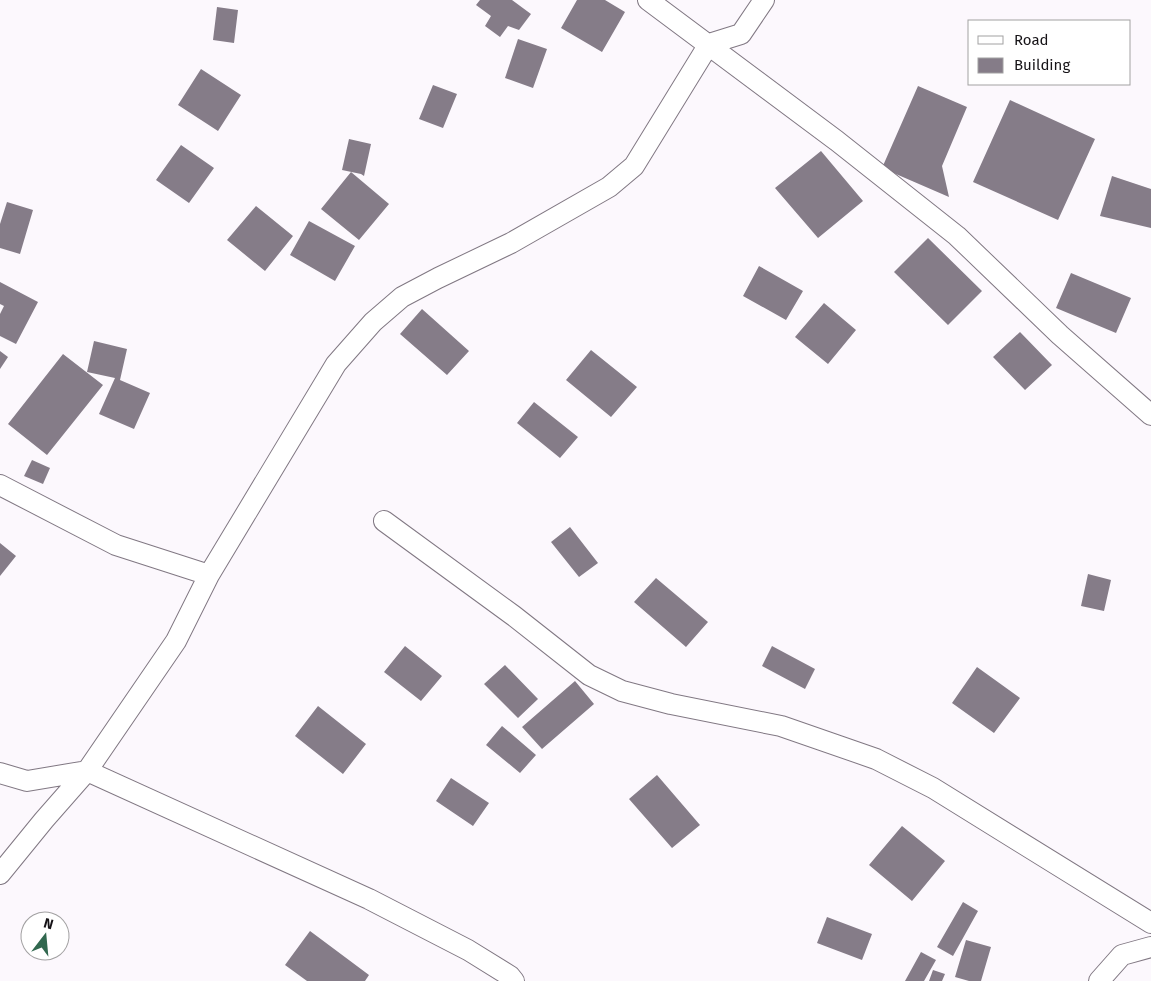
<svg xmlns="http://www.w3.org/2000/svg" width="1151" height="981" font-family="'Fira Sans',sans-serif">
<rect width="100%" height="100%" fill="#fcf8fd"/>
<!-- building -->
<path fill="#857c88" d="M480,0H512L531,14L519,30L508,26L500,37L485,26L491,16L476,5Z
M577,0H605L625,12L602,52L561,28Z
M217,7L238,10L234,43L213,40Z
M518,39L547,49L533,88L505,78Z
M201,69L241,95L218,131L178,105Z
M433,85L457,94L443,128L419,119Z
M918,86L967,107L942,166L949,197L882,168Z
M1010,100L1095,139L1058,220L973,182Z
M349,139L371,144L364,176L361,174L342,170Z
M181,145L214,168L189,203L156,180Z
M821,151L863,201L818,238L775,188Z
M351,172L389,204L359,240L321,209Z
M1112,176L1151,189V228L1100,216Z
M7,202L33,210L20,254L0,248V224Z
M256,206L293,236L265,271L227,240Z
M309,221L355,246L335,281L290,255Z
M928,238L982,291L948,325L894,272Z
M759,266L803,291L786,320L743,296Z
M1071,273L1131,298L1116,333L1056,308Z
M0,282L38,302L16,344L0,336V314L4,306L0,304Z
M824,303L856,330L828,364L795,337Z
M422,309L469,351L447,375L400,334Z
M1020,332L1052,365L1025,390L993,357Z
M94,341L127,349L120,380L150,393L134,429L99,414L115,378L87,372Z
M591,350L637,387L611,417L566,380Z
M0,351L8,357L0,369Z
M63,354L103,385L47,455L8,424Z
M534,402L578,437L560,458L517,423Z
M32,460L50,468L43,484L24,476Z
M570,527L598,563L579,577L551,542Z
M0,543L16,556L0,576Z
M1088,574L1111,580L1104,611L1081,606Z
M656,578L708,622L686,647L634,602Z
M405,646L442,676L421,701L384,672Z
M772,646L815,669L805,689L762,666Z
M505,665L538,699L518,718L484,684Z
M977,667L1020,698L994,733L952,703Z
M575,681L594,704L542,749L522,727Z
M318,706L366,744L343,774L295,736Z
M502,726L536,755L520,773L486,745Z
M657,775L700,825L672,848L629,799Z
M451,778L489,803L473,826L436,801Z
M902,826L945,861L912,901L869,865Z
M963,902L978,911L953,956L937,947Z
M827,917L872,934L862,960L817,943Z
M310,931L369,975L365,981H307L285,965Z
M966,940L991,947L981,981H969L955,977Z
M921,952L936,960L924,981H905Z
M933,970L945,974L942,981H929Z"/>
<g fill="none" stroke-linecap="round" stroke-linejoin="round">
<!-- minor casing -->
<g stroke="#817883" stroke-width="22">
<path id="minor" d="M648,0L837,141L957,236L1060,335L1151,415
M0,485L116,545L209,575
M384,521L514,616L589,675L622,691L671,704L781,726L876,759L933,788L1151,923
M0,773L27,781L87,771L369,899L468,950L510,976L514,981
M0,874L44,820L87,771L176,641L209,575L336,364L373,322L402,297L438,278L511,243L609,187L634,166L709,44L741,34L764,0
M1099,981L1122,955L1151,947"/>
</g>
<!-- minor -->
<use href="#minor" stroke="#fff" stroke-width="20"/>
</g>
<!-- legend -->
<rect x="968" y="20" width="162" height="65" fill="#ffffff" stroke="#a2a1a2"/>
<rect x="978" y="36" width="25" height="8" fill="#ffffff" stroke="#a2a1a2"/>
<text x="1014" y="45" font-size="15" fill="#161317">Road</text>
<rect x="978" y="58" width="25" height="15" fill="#857c88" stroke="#a2a1a2"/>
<text x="1014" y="70" font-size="15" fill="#161317">Building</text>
<!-- north arrow -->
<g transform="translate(45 936) rotate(16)"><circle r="24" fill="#ffffff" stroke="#a2a1a2"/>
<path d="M0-4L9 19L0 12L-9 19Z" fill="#31684f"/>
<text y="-8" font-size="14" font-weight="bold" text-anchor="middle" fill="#161317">N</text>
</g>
</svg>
